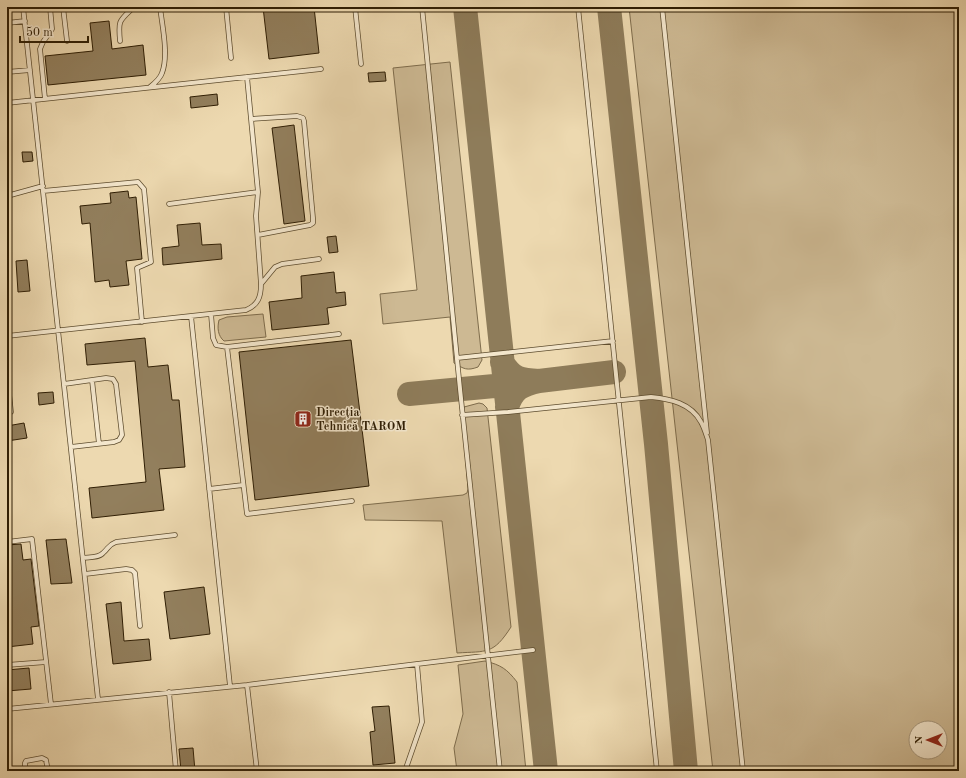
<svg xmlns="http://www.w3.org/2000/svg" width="966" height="778" font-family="'Old Standard TT',serif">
<rect width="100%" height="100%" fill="#edd9b0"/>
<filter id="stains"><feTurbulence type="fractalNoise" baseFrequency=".005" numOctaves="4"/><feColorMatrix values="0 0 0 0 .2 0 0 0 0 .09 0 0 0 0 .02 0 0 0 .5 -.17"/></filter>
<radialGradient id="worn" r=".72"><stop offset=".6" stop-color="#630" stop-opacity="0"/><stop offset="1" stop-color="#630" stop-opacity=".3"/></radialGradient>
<!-- green -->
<path fill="#cdb993" stroke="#7e6c4c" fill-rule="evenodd" d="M629,7H959V771H713ZM916,728H940V752H916Z
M450,62L482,360L478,367C467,371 464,369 454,363L450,317L383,324L380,294L417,290L393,68Z
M263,314L266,337L224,341C218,336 217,328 219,320L227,317Z
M479,403L483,404L487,408L511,627C493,655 487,651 457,653L442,521L365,520L363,505L463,495L467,493L468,489L462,412L464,407Z
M485,661C501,665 507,669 517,682L526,771H457L454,748L463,714L458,665Z"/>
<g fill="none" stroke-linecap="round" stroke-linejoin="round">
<!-- taxiway -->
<path stroke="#8e7c5a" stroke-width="24" d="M465,7L546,771
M609,7L656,444L686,771
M502,362C513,379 519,380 539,381C521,385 513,389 507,407
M539,381L614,372
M409,394L505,385"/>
</g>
<!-- building -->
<path fill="#927f5d" stroke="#2f1e04" d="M263,7H314L319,53L269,59Z
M109,21L112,49L143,45L146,75L48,85L45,56L93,51L90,23Z
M385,72L386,81L369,82L368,73Z
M217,94L218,105L191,108L190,97Z
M294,125L305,221L284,224L272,128Z
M22,152H32L33,161L23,162Z
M128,191L129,198L136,197L142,259L126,261L129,285L110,287L109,280L95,282L90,223L82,224L80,206L111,203L110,193Z
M200,223L202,245L221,244L222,259L163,265L162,248L179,246L177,225Z
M336,236L338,252L329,253L327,237Z
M27,260L30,291L18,292L16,261Z
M334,272L336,293L345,292L346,305L327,308L329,324L272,330L269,302L302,298L301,276Z
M145,338L148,367L168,365L172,400H179L185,467L159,469L164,510L92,518L89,488L146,482L135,361L87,365L85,344Z
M351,340L369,486L255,500L239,352Z
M53,392L54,403L39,405L38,393Z
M24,423L27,438L7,441V426Z
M66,539L72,583L51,584L46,540Z
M21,544L23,560L31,559L39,626L31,627L33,644L7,647V545Z
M204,587L210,634L170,639L164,592Z
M121,602L124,641L149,639L151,660L113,664L106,604Z
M29,668L31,689L7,691V670Z
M389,706L395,763L373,765L370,732L375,731L372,707Z
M193,748L195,771H181L179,749Z"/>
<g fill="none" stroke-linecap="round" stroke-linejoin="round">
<!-- lane casing -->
<g stroke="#5e4d2f" stroke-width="5.5">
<path id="lane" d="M23,7L98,699
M63,7L67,41
M226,7L231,58
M355,7L361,64
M422,7L460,389L500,771
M578,7L657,771
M662,7L707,433
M7,23L25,21
M120,41C118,20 119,21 134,7
M7,72L30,70
M150,87C155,83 160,79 162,73C169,55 162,25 160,7
M45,99L40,49L43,42L52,29L50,7
M7,103L321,69
M251,119L297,116L303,118L304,121L313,218V223L310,225L258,235
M43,191L138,182L144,189L151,262L137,268L142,322
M7,196L43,186
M169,204L258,192
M261,284L275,267L282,264L319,259
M211,314L213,338L216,345L227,347
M191,316L230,686
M339,334L227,347L247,514L352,501
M7,336L246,310C258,305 261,297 261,284L256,216L258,192L247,77
M457,358L613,341
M7,375L11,412L7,413
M92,380L99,444
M64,384L106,378L113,379L116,384L122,435L119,440L114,442L71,447
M462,415L508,412L651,397C670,399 691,403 701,422C704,427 706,434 708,440L743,771
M209,489L243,485
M7,542L32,539L51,704
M83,558C89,557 99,558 103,553C109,548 108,545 116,542L175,535
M85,574L126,569L132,570L135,573L140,626
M417,664L533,650
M7,665L46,662
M247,685L257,771
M169,692L176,771
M7,709L247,685L417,664L422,722L405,771
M25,771V763L26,761L42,758L46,760L48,771"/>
</g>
<!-- lane -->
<use href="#lane" stroke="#f3e6cc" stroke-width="4"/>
</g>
<!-- icons -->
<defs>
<g id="building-square" transform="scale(0.9)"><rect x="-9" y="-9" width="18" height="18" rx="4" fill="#8f2418" stroke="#f3e6cc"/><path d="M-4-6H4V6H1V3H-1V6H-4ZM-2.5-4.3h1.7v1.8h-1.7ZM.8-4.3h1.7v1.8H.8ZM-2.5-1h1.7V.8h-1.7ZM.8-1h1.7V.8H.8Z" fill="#fff"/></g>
</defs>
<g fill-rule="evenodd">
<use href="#building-square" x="303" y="419"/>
</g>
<g text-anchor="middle" stroke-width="3" stroke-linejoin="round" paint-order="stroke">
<!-- poi labels -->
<g font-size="12" font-weight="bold" fill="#2f1e04" stroke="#f3e6cc" text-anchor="start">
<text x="316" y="416">Direcţia<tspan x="316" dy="14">Tehnică TAROM</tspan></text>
</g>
</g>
<!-- margin -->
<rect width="966" height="778" fill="none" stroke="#edd9b0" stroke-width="24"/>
<rect x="8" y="8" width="950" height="762" fill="none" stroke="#2f1e04" stroke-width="2"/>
<rect x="12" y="12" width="942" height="754" fill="none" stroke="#2f1e04"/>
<!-- north arrow -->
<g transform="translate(928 740) rotate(270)"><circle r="19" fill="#f3e6cc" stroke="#a5967c"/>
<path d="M0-3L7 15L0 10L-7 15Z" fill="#8f2418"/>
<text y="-6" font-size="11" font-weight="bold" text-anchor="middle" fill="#2f1e04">N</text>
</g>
<!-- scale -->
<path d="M20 36v6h68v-6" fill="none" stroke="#2f1e04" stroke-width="2"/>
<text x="26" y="36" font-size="12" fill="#2f1e04" stroke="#f3e6cc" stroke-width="3" paint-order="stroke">50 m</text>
<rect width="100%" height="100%" filter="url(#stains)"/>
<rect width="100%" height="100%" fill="url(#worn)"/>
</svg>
